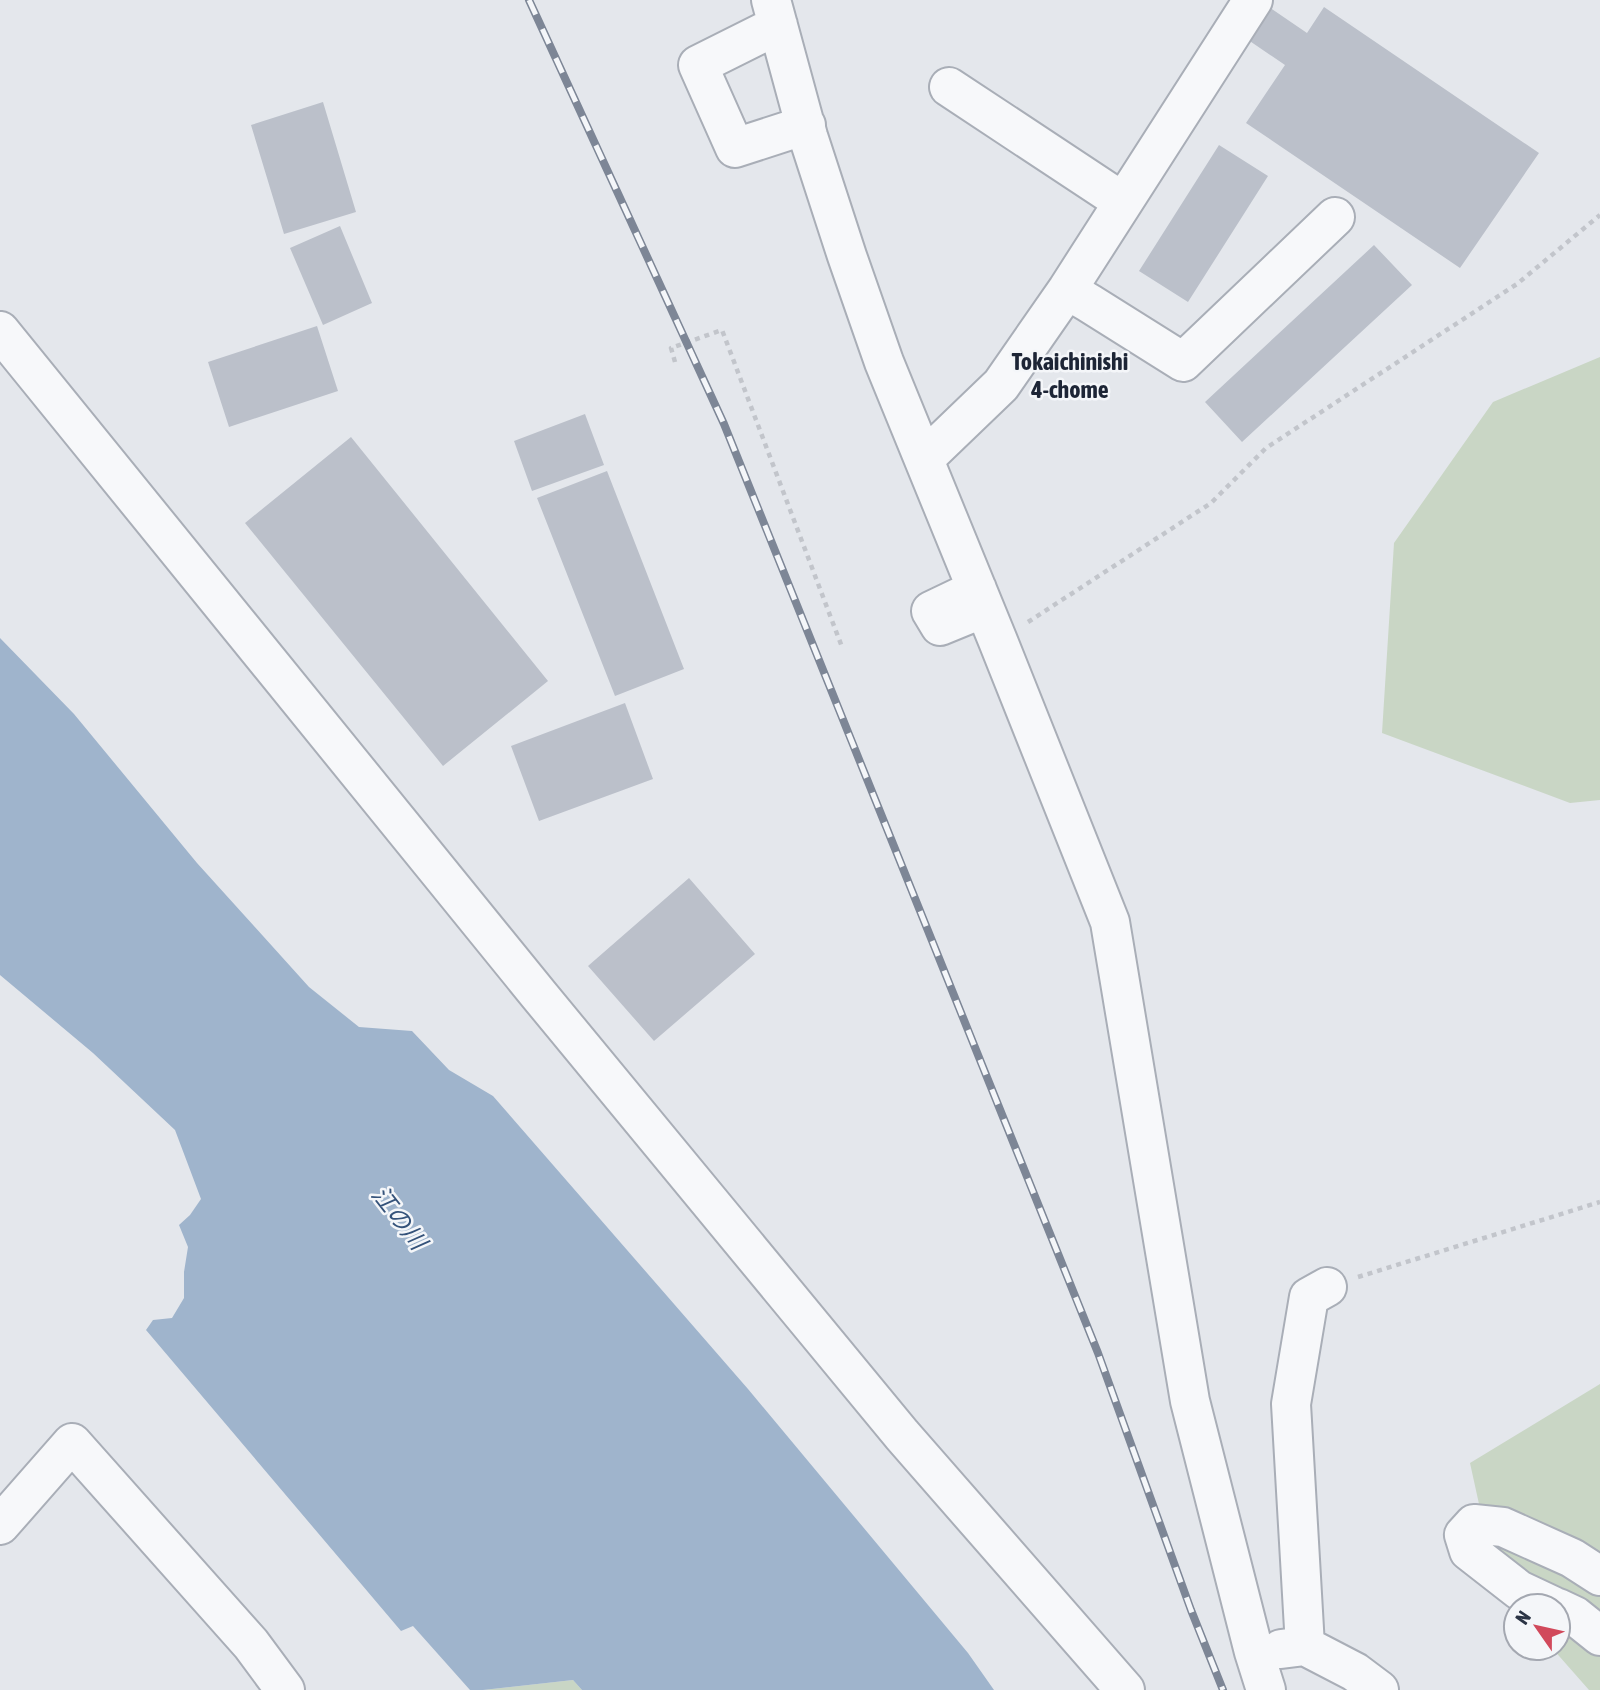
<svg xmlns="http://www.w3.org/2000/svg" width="1600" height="1690" font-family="'Asap Condensed','Noto Sans JP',sans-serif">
<rect width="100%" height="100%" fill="#e4e7ec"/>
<!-- green -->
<path fill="#c9d6c5" d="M1600,357V800L1570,803L1382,733L1394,543L1493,402Z
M1600,1384V1690H1589L1552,1648H1558V1606L1497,1586L1470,1463Z
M573,1680L582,1690H483Z"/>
<!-- water -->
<path fill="#9fb4cc" d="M0,638L74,714L197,863L309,987L359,1027L412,1031L449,1070L493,1096L748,1389L968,1653L994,1690H582L573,1680L483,1690H470L413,1626L401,1631L146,1330L153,1320L172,1318L184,1298V1272L188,1247L179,1225L190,1215L201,1199L175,1130L93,1053L0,975Z"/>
<!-- building -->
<path fill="#bbc0ca" d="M1260,1L1307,33L1324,7L1539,153L1460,268L1246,123L1285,65L1238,33Z
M323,102L356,212L284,234L251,125Z
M1219,145L1268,176L1188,302L1139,271Z
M340,226L372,303L323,325L290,248Z
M1374,245L1412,285L1242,442L1205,402Z
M317,326L338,391L229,427L208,362Z
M585,414L604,465L532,491L514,441Z
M351,437L548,681L443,766L245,523Z
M607,471L684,669L615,696L537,498Z
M625,703L653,779L539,821L511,746Z
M689,878L755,954L654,1041L588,966Z"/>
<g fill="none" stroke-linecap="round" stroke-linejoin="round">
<!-- minor casing -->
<g stroke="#a9aeb7" stroke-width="42">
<path id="minor" d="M771,0L808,136L847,256L884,362L998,641L1110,922L1190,1401L1254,1652L1266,1690
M778,25L698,65L735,148L806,125
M949,87L1123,202
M1067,290L1089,303L1183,362L1335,217
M0,331L539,995L902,1435L1125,1690
M924,459L1001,385L1067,290L1253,0
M977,589L931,611L940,626L984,608
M0,1525L72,1443L251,1644L285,1690
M1553,1606L1519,1590L1469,1551L1464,1535L1474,1524L1503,1527L1572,1558L1600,1576
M1558,1608L1575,1616L1600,1636
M1305,1646L1291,1404L1309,1297L1327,1287
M1281,1649L1305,1646L1355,1672L1379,1690"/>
</g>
<!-- path -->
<path stroke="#c2c5cb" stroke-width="4.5" stroke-dasharray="5 5" stroke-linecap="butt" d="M675,362L671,348L722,330L842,647
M1028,622L1211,503L1266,448L1517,284L1600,215
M1358,1277L1600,1202"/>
<!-- minor -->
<use href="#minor" stroke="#f7f8fa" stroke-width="38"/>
<!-- rail casing -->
<g stroke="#7d8696" stroke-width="8">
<path id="rail" d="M529,0L724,424L1098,1353L1191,1610L1223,1690"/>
</g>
<!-- rail -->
<use href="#rail" stroke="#f4f6f9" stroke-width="5" stroke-dasharray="16" stroke-linecap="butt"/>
</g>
<g text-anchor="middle" stroke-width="5" stroke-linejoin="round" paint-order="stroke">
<!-- neighbourhood labels -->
<g font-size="24" font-weight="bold" fill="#1d2536" stroke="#f4f6f9">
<text x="1070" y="370">Tokaichinishi<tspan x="1070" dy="28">4-chome</tspan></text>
</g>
<!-- water labels -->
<g font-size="24" font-style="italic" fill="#34527a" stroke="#f4f6f9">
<text transform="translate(399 1218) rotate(52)" y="8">江の川</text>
</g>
</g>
<!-- north arrow -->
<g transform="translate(1537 1627) rotate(304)"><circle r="33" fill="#f4f6f9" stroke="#a4a8b1" stroke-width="2"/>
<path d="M0-5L12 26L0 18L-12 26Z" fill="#d1495b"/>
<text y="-10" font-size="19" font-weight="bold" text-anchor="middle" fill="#2b3445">N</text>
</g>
</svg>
